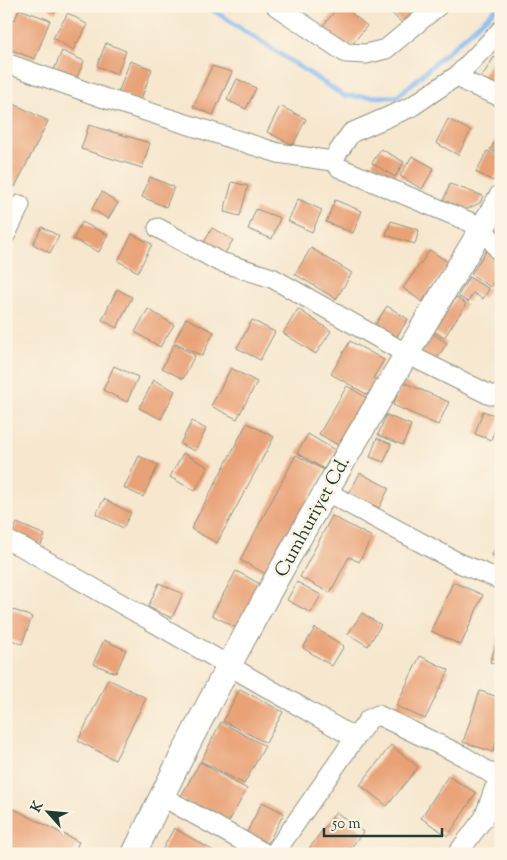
<svg xmlns="http://www.w3.org/2000/svg" width="507" height="860" font-family="'Sorts Mill Goudy',serif">
<rect width="100%" height="100%" fill="#fcf5e5"/>
<filter id="ink" filterUnits="userSpaceOnUse"><feTurbulence type="fractalNoise" baseFrequency=".02" numOctaves="2"/><feDisplacementMap in="SourceGraphic" scale="10" xChannelSelector="R" yChannelSelector="G"/><feConvolveMatrix kernelMatrix="1 2 1 2 8 2 1 2 1" color-interpolation-filters="sRGB"/></filter>
<filter id="wash" filterUnits="userSpaceOnUse"><feTurbulence type="fractalNoise" baseFrequency=".0096" numOctaves="4" result="noise"/><feDisplacementMap in="SourceGraphic" scale="20" xChannelSelector="R" yChannelSelector="G"/><feGaussianBlur stdDeviation="1.12" result="paint"/><feColorMatrix in="noise" values="0 0 0 0 0 0 0 0 0 0 0 0 0 0 0 0 0 1.4 0 .05"/><feComposite in="paint" operator="in"/></filter>
<g filter="url(#wash)">
<rect width="100%" height="100%" fill="#f6e7ce"/>
<g fill="none" stroke-linecap="round" stroke-linejoin="round">
<!-- stream -->
<path stroke="#83baf3" stroke-width="5" d="M207,6L344,96L397,97L499,6"/>
</g>
<g id="blocks">
<!-- building -->
<path fill="#e9a176" d="M46,6H60L55,13Z
M339,6H343L367,26L349,48L322,27Z
M384,6H410L414,10L402,23Z
M19,9L50,20L35,59L6,48V31L12,19L15,20Z
M68,13L88,25L73,50L53,38Z
M106,43L126,51L117,74L97,66Z
M62,51L84,61L75,82L53,72Z
M494,57L501,62V94L480,80Z
M130,61L152,69L140,102L118,93Z
M212,66L232,72L213,115L193,107Z
M237,79L256,88L246,109L227,100Z
M6,100L48,121L15,187L6,182Z
M280,106L306,119L293,145L267,132Z
M448,119L471,131L458,155L436,143Z
M89,125L150,143L142,168L81,149Z
M501,130V155L490,150Z
M381,149L404,162L395,177L372,163Z
M487,151L501,158V166L493,181L476,172Z
M412,156L434,168L422,189L400,176Z
M150,177L174,187L166,207L142,197Z
M232,182L248,186L240,216L224,212Z
M450,184L483,196L480,203L462,211L442,204Z
M102,192L118,203L108,219L92,209Z
M298,199L322,210L312,232L288,221Z
M335,200L362,211L353,233L326,222Z
M256,209L280,218L272,239L248,229Z
M391,221L419,230L415,244L386,235Z
M82,222L108,235L99,252L73,239Z
M501,224V242L493,238Z
M42,227L59,236L50,253L33,244Z
M212,228L233,240L222,258L202,246Z
M132,234L152,244L138,272L118,261Z
M311,248L352,273L336,299L295,274Z
M430,250L449,263L422,302L403,288Z
M486,251L501,261V271L490,287L471,274Z
M469,277L489,289L483,299L473,293L468,302L458,296Z
M117,289L132,297L117,328L102,320Z
M456,297L466,304L444,338L434,332Z
M387,306L408,319L394,341L373,328Z
M148,309L174,325L160,347L135,332Z
M298,309L331,331L316,354L283,333Z
M186,318L214,332L202,356L174,342Z
M252,320L275,332L260,360L237,348Z
M433,334L447,343L433,365L418,356Z
M350,341L384,360L373,378L376,380L368,395L331,374Z
M174,344L195,355L183,379L162,368Z
M114,366L138,377L127,402L103,390Z
M231,368L257,382L237,419L211,406Z
M154,380L175,391L161,419L139,408Z
M403,382L449,402L438,425L393,405Z
M347,386L367,398L338,445L319,434Z
M483,411L500,417L491,440L475,434Z
M386,415L411,425L403,445L378,435Z
M192,421L206,429L195,451L180,444Z
M247,423L274,437L217,543L191,529Z
M308,434L335,450L324,469L297,453Z
M377,438L391,444L384,462L370,457Z
M183,453L208,467L195,491L170,477Z
M296,455L324,470L268,575L240,560Z
M139,456L158,465L143,497L124,488Z
M360,473L389,488L379,508L349,493Z
M104,499L131,513L123,528L96,514Z
M332,516L372,537L359,562L349,557L330,593L300,577Z
M17,523L45,535L39,550L11,538Z
M501,537V564L495,561L496,557L492,555Z
M236,571L264,586L240,630L212,615Z
M297,582L321,595L311,613L287,600Z
M453,582L483,595L461,645L431,631Z
M159,583L183,594L172,618L148,607Z
M6,607L32,617L22,644L6,638Z
M362,613L381,625L368,646L348,634Z
M315,628L344,646L332,666L303,648Z
M500,633H501V666L490,662Z
M104,640L126,650L116,673L93,664Z
M420,656L449,670L425,719L396,706Z
M108,679L146,698L115,760L78,741Z
M240,689L283,712L266,743L223,721Z
M480,691L501,698V728L493,752L463,742Z
M221,722L265,746L244,784L201,761Z
M391,745L418,767L387,806L360,785Z
M200,762L247,789L227,825L180,798Z
M448,776L476,793L448,836L421,818Z
M262,802L284,813L267,845L246,834Z
M6,805L79,842L73,854H12L6,851Z
M336,812L363,832L346,854H305Z
M174,828L219,854H160Z"/>
</g>
</g>
<g filter="url(#ink)">
<use href="#blocks" fill-opacity="0" stroke="#8a9281" stroke-width="1"/>
<g fill="none" stroke-linecap="round" stroke-linejoin="round">
<!-- minor casing -->
<g stroke="#8a9281" stroke-width="21">
<path id="minor" d="M276,6L346,53L366,54L386,49L438,6
M6,63L104,98L278,153L332,161L340,168L482,227L501,253
M458,75L468,83L501,97
M332,161L351,133L411,107L458,75L501,30
M158,228L218,261L272,278L407,354L490,395H501
M6,234L20,205
M325,491L459,563L501,580
M6,540L24,548L355,738
M163,797L266,854
M274,854L355,738L369,719L378,715L465,757L498,778
M457,854L484,818L501,770"/>
</g>
<!-- major casing -->
<g stroke="#8a9281" stroke-width="26">
<path id="major" d="M134,854C241,627 371,412 501,197"/>
</g>
<!-- minor -->
<use href="#minor" stroke="#fff" stroke-width="19"/>
<!-- major -->
<use href="#major" stroke="#fff" stroke-width="24"/>
</g>
</g>
<g text-anchor="middle" stroke-width="5" stroke-linejoin="round" paint-order="stroke">
<!-- street labels -->
<g font-size="19" fill="#1f3d34" stroke="#fcf5e5">
<text transform="translate(311 516) rotate(-61)" y="7">Cumhuriyet Cd.</text>
</g>
</g>
<!-- margin -->
<rect width="507" height="860" fill="none" stroke="#fcf5e5" stroke-width="25"/>
<!-- north arrow -->
<g transform="translate(48 812) rotate(297)" stroke="#fcf5e5" stroke-width="4" paint-order="stroke">
<path d="M0-4L9 19L0 12L-9 19Z" fill="#1f3d34"/>
<text y="-8" font-size="14" font-weight="bold" text-anchor="middle" fill="#1f3d34">K</text>
</g>
<!-- scale -->
<path d="M324 828v8h118v-8" fill="none" stroke="#1f3d34" stroke-width="2.5"/>
<text x="332" y="828" font-size="15" fill="#1f3d34" stroke="#fcf5e5" stroke-width="4" paint-order="stroke">50 m</text>
</svg>
